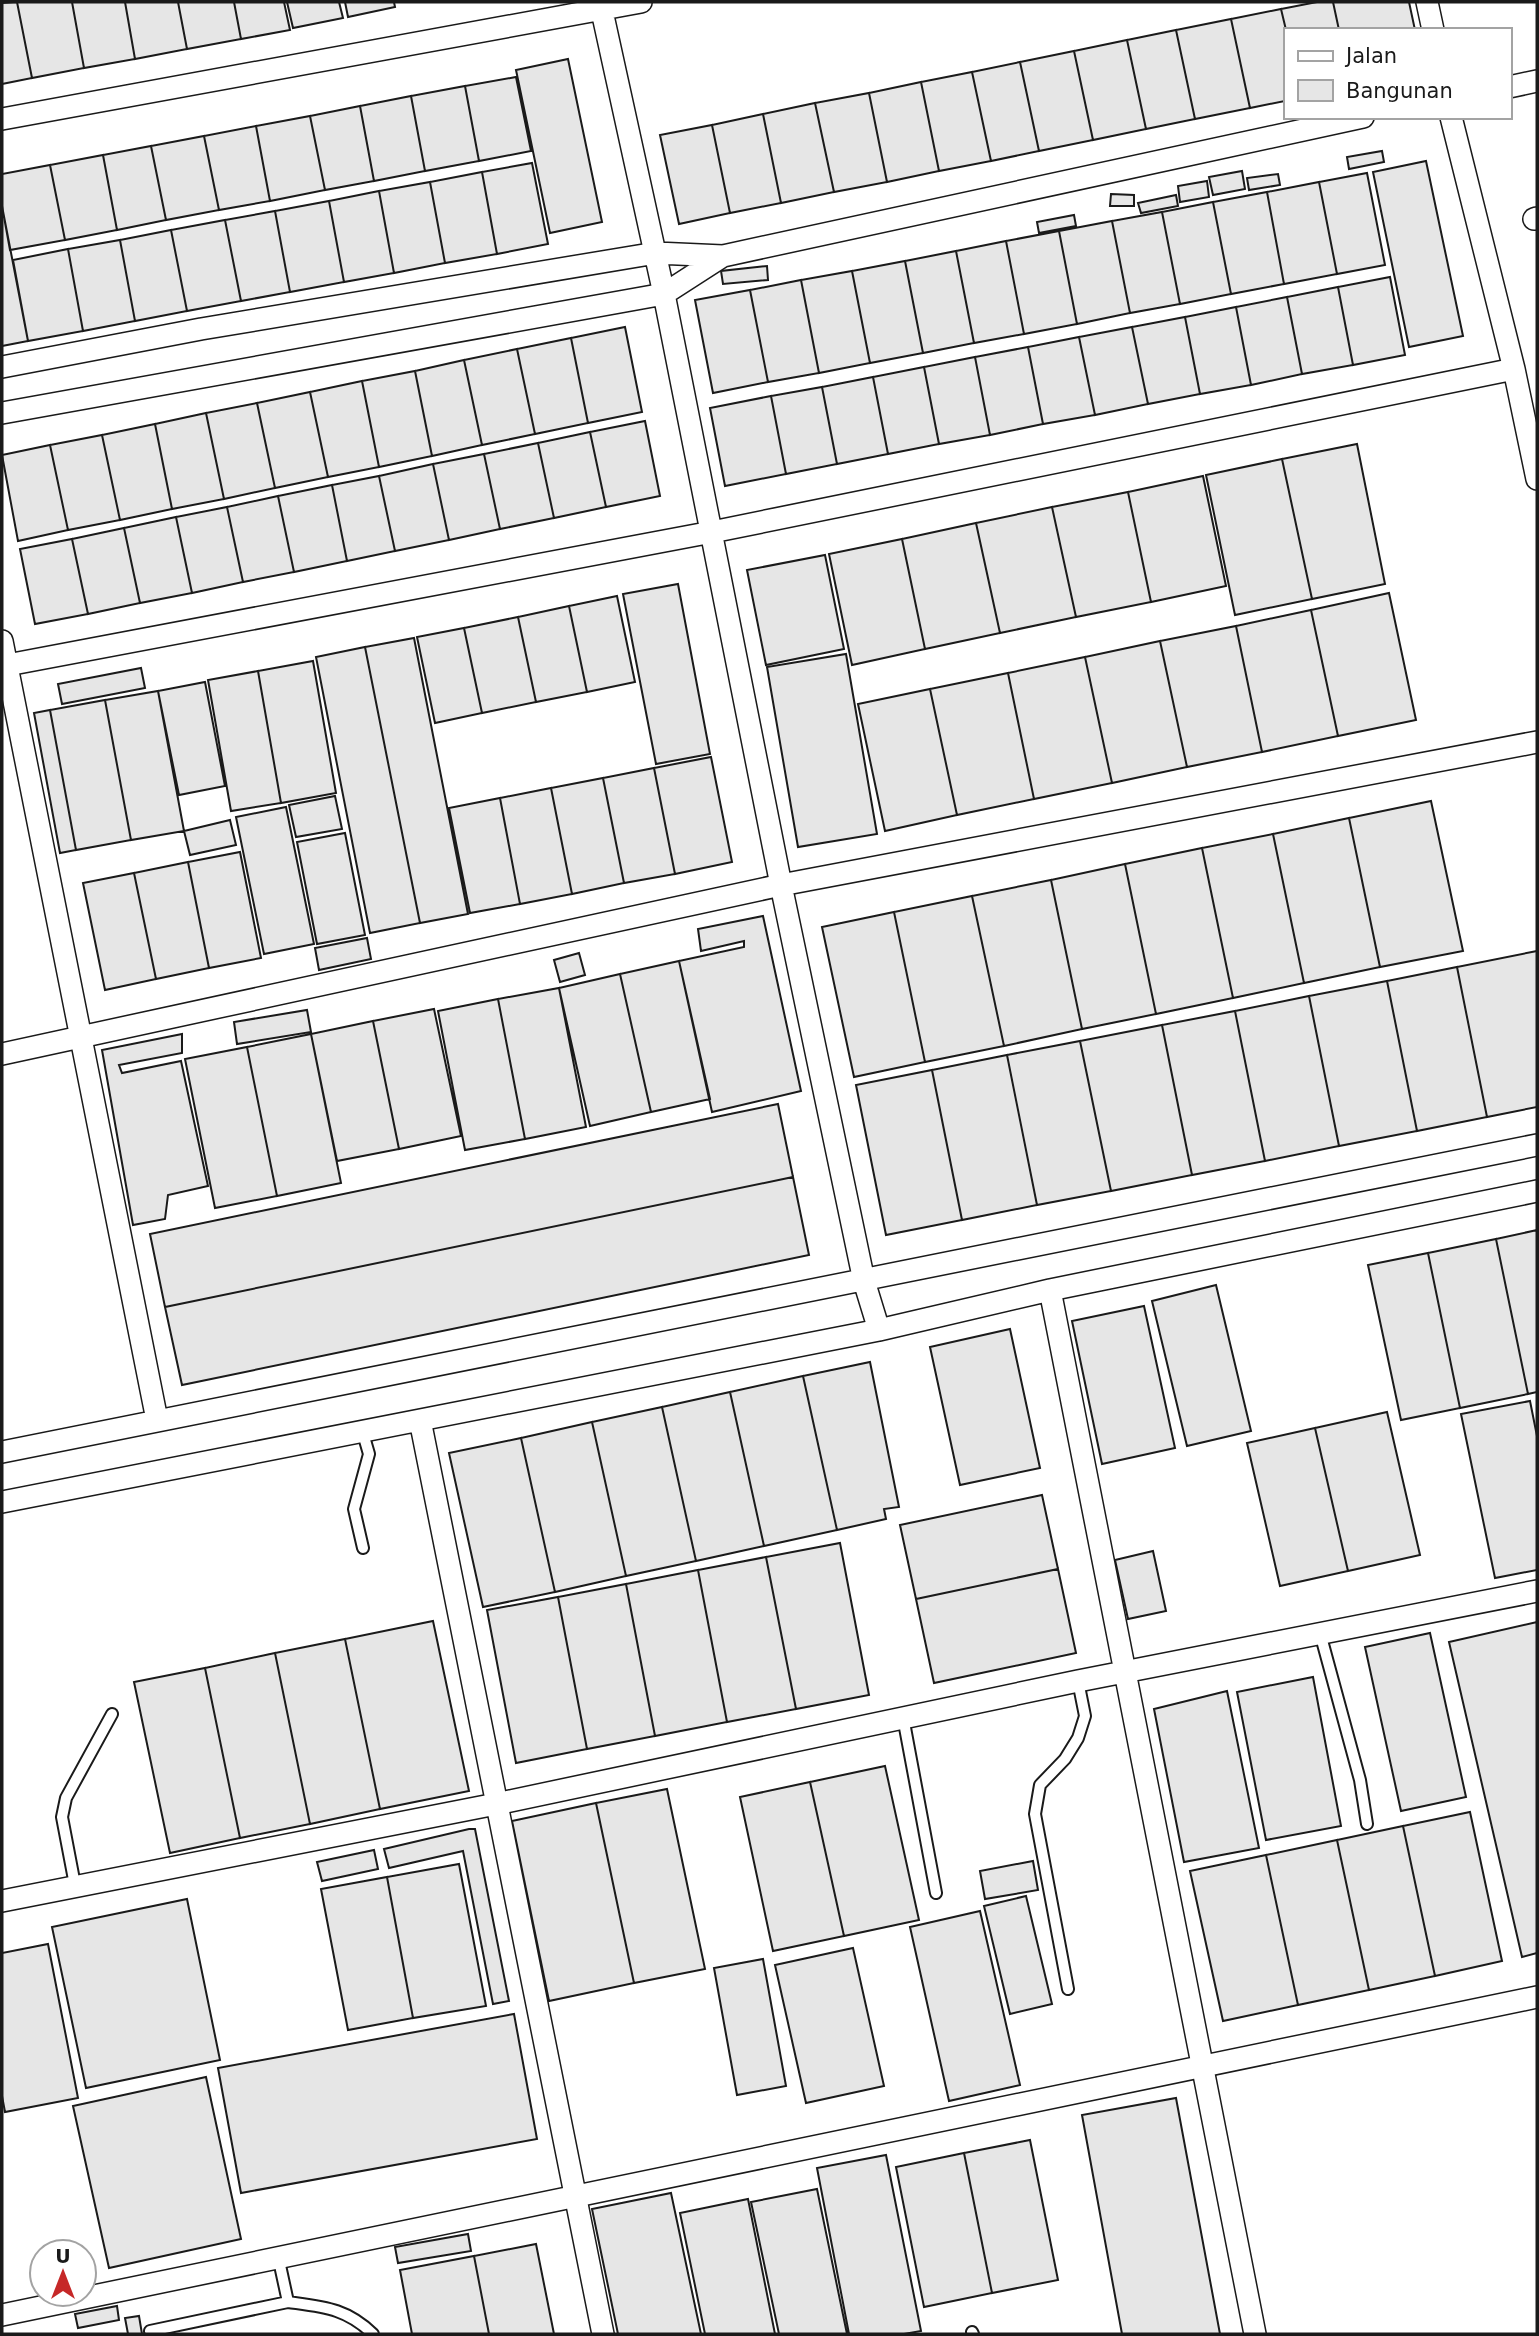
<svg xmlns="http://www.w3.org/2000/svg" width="1539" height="2336" font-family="'DejaVu Sans',sans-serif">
<rect width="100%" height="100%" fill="#fff"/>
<!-- building -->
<path fill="#e6e6e6" stroke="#1a1a1a" stroke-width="2" d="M17,2H72L84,68L32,78Z
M17,2L32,78L2,84V3Z
M72,2H125L135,59L84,68Z
M125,2H178L187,49L135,59Z
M178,2H234L241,39L187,49Z
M234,2H284L290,30L241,39Z
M287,2H339L343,18L293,28Z
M345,2H394L395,7L348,17Z
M1317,2H1333L1339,30H1286L1281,9Z
M1333,2H1409L1415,30H1339Z
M1281,9L1286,30L1285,101L1250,108L1231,19Z
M1231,19L1250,108L1195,119L1176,30Z
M1176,30L1195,119L1146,129L1127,40Z
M1127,40L1146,129L1093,140L1074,51Z
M1074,51L1093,140L1039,151L1020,62Z
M568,59L602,222L550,233L516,70Z
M1020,62L1039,151L991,161L972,72Z
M972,72L991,161L939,171L921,82Z
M516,77L531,151L479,161L465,86Z
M921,82L939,171L887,182L869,93Z
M465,86L479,161L425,171L411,96Z
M869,93L887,182L834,192L815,103Z
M411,96L425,171L374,181L360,106Z
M815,103L834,192L781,203L763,114Z
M360,106L374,181L325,190L310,116Z
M763,114L781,203L730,213L712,125Z
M310,116L325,190L270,201L256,126Z
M712,125L730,213L679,224L660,135Z
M256,126L270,201L219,210L204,136Z
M204,136L219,210L166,220L151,146Z
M151,146L166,220L117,230L103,155Z
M1382,151L1384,162L1349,169L1347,157Z
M103,155L117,230L65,240L50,165Z
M1426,161L1463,336L1409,347L1373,172Z
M532,163L548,244L497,254L482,172Z
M50,165L65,240L10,250L2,206V174Z
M1242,171L1245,189L1213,195L1209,177Z
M482,172L497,254L445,263L430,182Z
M1367,173L1385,265L1337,274L1319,182Z
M1278,174L1280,185L1249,190L1247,178Z
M1207,181L1209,197L1180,202L1178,186Z
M430,182L445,263L394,273L379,191Z
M1319,182L1337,274L1284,284L1267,192Z
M379,191L394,273L344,282L329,201Z
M1267,192L1284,284L1231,294L1213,202Z
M1111,194L1134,195V206H1110Z
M1176,195L1178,206L1141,213L1138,203Z
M329,201L344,282L290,292L275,211Z
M1213,202L1231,294L1180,304L1162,212Z
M2,206L28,341L2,346Z
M275,211L290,292L241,301L225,220Z
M1162,212L1180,304L1130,313L1112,221Z
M1074,215L1076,226L1039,233L1037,222Z
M225,220L241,301L187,311L171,230Z
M1112,221L1130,313L1077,324L1059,231Z
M171,230L187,311L135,321L120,240Z
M1059,231L1077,324L1024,334L1006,241Z
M120,240L135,321L83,331L68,249Z
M1006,241L1024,334L974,343L956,251Z
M68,249L83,331L28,341L13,260Z
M956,251L974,343L923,353L905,261Z
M905,261L923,353L870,363L852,271Z
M767,266L768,280L723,284L721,271Z
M852,271L870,363L819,373L801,280Z
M1390,277L1405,355L1353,365L1338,287Z
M801,280L819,373L768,382L750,290Z
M1338,287L1353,365L1302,374L1287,297Z
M750,290L768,382L713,393L695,300Z
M1287,297L1302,374L1251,385L1236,307Z
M1236,307L1251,385L1200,394L1185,317Z
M1185,317L1200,394L1148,404L1132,327Z
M625,327L642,412L588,423L571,338Z
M1132,327L1148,404L1095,415L1079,337Z
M1079,337L1095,415L1043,424L1028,347Z
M571,338L588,423L535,434L517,349Z
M1028,347L1043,424L990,435L975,357Z
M517,349L535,434L482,445L464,360Z
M975,357L990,435L939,444L924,367Z
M464,360L482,445L432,456L415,371Z
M924,367L939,444L888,454L873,377Z
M415,371L432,456L379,467L362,381Z
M873,377L888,454L837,464L822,387Z
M362,381L379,467L328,477L310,392Z
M822,387L837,464L786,474L771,396Z
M310,392L328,477L275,488L257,403Z
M771,396L786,474L725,486L710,408Z
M257,403L275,488L224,499L206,413Z
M206,413L224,499L172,509L155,424Z
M645,421L660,496L606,507L590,432Z
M155,424L172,509L120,520L102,435Z
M590,432L606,507L554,518L538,443Z
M102,435L120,520L68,530L50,445Z
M538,443L554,518L500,529L484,454Z
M1357,444L1385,584L1312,599L1282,459Z
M50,445L68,530L18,541L2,455Z
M484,454L500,529L449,540L433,464Z
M1282,459L1312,599L1235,615L1206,475Z
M433,464L449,540L395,551L379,476Z
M379,476L395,551L347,561L332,485Z
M1203,476L1226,586L1151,602L1128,492Z
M332,485L347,561L294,572L278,496Z
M1128,492L1151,602L1076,617L1052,507Z
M278,496L294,572L243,582L227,507Z
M227,507L243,582L192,593L176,517Z
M1052,507L1076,617L1000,633L976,523Z
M176,517L192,593L140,603L124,528Z
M976,523L1000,633L925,649L902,539Z
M124,528L140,603L88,614L72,539Z
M72,539L88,614L35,624L20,549Z
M902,539L925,649L852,665L829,554Z
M825,555L844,649L766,665L747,570Z
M678,584L710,754L656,764L623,594Z
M1389,593L1416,720L1338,736L1311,610Z
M617,596L635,682L587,692L569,606Z
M569,606L587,692L536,702L518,617Z
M1311,610L1338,736L1262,752L1236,626Z
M518,617L536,702L482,713L464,628Z
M1236,626L1262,752L1187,767L1160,641Z
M464,628L482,713L435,723L417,637Z
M414,638L468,914L420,923L365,647Z
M1160,641L1187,767L1112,783L1085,657Z
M365,647L420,923L370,933L316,657Z
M846,654L877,834L798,847L767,667Z
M1085,657L1112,783L1034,799L1008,673Z
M313,661L336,793L281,803L258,671Z
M141,668L145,688L62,704L58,684Z
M258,671L281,803L231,811L208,680Z
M1008,673L1034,799L957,815L930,689Z
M205,682L225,786L179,795L158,691Z
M930,689L957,815L885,831L858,704Z
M158,691L184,831L131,840L105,700Z
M105,700L131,840L76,850L50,710Z
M50,710L76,850L60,853L34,713Z
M711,757L732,862L675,874L654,768Z
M654,768L675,874L624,883L603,778Z
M603,778L624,883L572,894L551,788Z
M551,788L572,894L520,904L500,798Z
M335,796L342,829L296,837L289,805Z
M500,798L520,904L470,913L449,808Z
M1431,801L1463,951L1380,967L1349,818Z
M286,807L314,944L264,954L236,817Z
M1349,818L1380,967L1304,983L1273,834Z
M230,820L236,845L190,855L184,831Z
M345,833L365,935L317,944L297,842Z
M1273,834L1304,983L1233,998L1202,848Z
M1202,848L1233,998L1156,1014L1125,864Z
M240,852L261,958L209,968L188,862Z
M188,862L209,968L156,979L134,873Z
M1125,864L1156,1014L1082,1029L1051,880Z
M134,873L156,979L105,990L83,883Z
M1051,880L1082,1029L1004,1046L972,896Z
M972,896L1004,1046L925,1062L894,912Z
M894,912L925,1062L854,1077L822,927Z
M763,916L801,1091L712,1112L679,961L744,947V941L701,951L698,929Z
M367,938L371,959L319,970L315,948Z
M1537,951V1107L1487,1117L1457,967Z
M579,953L585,975L560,982L554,960Z
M679,961L710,1099L651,1112L620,974Z
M1457,967L1487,1117L1417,1131L1387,981Z
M620,974L651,1112L590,1126L559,988Z
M1387,981L1417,1131L1339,1146L1309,996Z
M559,988L586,1127L525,1139L498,999Z
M1309,996L1339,1146L1265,1161L1235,1011Z
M498,999L525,1139L465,1150L438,1011Z
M434,1009L461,1136L399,1149L373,1021Z
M307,1010L311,1032L237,1044L234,1022Z
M1235,1011L1265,1161L1192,1175L1162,1025Z
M373,1021L399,1149L337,1161L311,1034Z
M1162,1025L1192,1175L1111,1191L1080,1041Z
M182,1034V1053L119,1065L122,1073L181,1061L208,1186L168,1195L165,1219L133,1225L102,1050Z
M311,1034L341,1183L277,1196L247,1047Z
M1080,1041L1111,1191L1037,1205L1007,1055Z
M247,1047L277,1196L215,1208L185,1059Z
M1007,1055L1037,1205L962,1220L932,1070Z
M932,1070L962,1220L886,1235L856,1085Z
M778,1104L793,1177L165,1307L150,1234Z
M793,1177L809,1255L182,1385L165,1307Z
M1537,1230V1392L1528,1394L1496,1239Z
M1496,1239L1528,1394L1460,1408L1428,1253Z
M1428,1253L1460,1408L1401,1420L1368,1265Z
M1216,1285L1251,1431L1187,1446L1152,1301Z
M1144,1306L1175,1448L1102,1464L1072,1321Z
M1010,1329L1040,1468L960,1485L930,1347Z
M870,1362L899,1507L884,1509L886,1519L837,1530L803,1376Z
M803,1376L837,1530L764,1546L730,1392Z
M730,1392L764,1546L696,1561L662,1407Z
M1530,1401L1537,1436V1570L1495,1578L1461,1414Z
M662,1407L696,1561L626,1576L592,1422Z
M1387,1412L1420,1555L1348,1571L1315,1428Z
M592,1422L626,1576L555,1592L521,1438Z
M1315,1428L1348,1571L1280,1586L1247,1443Z
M521,1438L555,1592L483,1607L449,1453Z
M1042,1495L1058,1569L916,1599L900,1525Z
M840,1543L869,1695L796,1709L766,1557Z
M1153,1551L1166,1611L1128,1619L1115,1560Z
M766,1557L796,1709L727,1722L698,1570Z
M1058,1569L1076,1653L934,1683L916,1599Z
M698,1570L727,1722L655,1736L626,1584Z
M626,1584L655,1736L587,1749L558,1597Z
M558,1597L587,1749L516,1763L487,1610Z
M433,1621L469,1791L380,1809L345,1639Z
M1537,1622V1953L1522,1957L1449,1642Z
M1430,1633L1466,1797L1401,1811L1365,1647Z
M345,1639L380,1809L310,1824L275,1653Z
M275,1653L310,1824L240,1838L205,1668Z
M205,1668L240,1838L170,1853L134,1682Z
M1313,1677L1341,1826L1266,1840L1237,1692Z
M1227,1691L1259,1848L1184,1862L1154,1709Z
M885,1766L919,1920L844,1936L810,1782Z
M810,1782L844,1936L773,1951L740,1797Z
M667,1789L705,1969L634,1983L596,1803Z
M596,1803L634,1983L549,2001L512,1821Z
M1470,1812L1502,1961L1435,1976L1403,1826Z
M1403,1826L1435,1976L1369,1990L1337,1840Z
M469,1829H475L509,2001L493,2004L463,1851L389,1868L384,1849Z
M1337,1840L1369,1990L1298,2005L1266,1855Z
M374,1850L378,1869L322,1881L317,1862Z
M1266,1855L1298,2005L1223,2021L1190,1871Z
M1033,1861L1038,1890L985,1899L980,1871Z
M459,1864L486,2006L413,2018L387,1877Z
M387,1877L413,2018L348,2030L321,1889Z
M1026,1896L1052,2004L1010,2014L984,1906Z
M187,1899L220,2060L86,2088L52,1927Z
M980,1911L1020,2085L949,2101L910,1927Z
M48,1944L78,2098L5,2112L2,2096V1953Z
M853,1948L884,2086L806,2103L775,1965Z
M763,1959L786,2086L737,2095L714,1968Z
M514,2014L537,2139L241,2193L218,2068Z
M206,2077L241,2239L109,2268L73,2106Z
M1176,2098L1220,2334H1122L1082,2115Z
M1030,2140L1058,2280L992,2293L964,2153Z
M964,2153L992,2293L924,2307L896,2167Z
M886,2155L921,2331L904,2334H849L817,2168Z
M817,2189L847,2334H779L751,2202Z
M671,2193L701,2334H618L592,2209Z
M748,2199L775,2334H705L680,2213Z
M468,2234L471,2251L398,2263L395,2247Z
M536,2244L554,2334H489L474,2256Z
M474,2256L489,2334H412L400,2270Z
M117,2306L119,2320L78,2328L75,2314Z
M139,2316L142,2334H128L125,2318Z"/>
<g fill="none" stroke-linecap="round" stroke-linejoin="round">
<!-- lane casing -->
<g stroke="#1a1a1a" stroke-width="14">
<path id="lane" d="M362,1430L369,1454L354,1509L363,1548
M1320,1633L1360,1780L1367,1824
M903,1717L936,1893
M75,1885L62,1817L66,1798L112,1714
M1068,1989L1035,1814L1040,1785L1065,1759L1078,1738L1085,1716L1078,1681
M288,2302C324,2307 346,2308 373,2334
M150,2331L288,2302L278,2256
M972,2332L973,2334"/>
</g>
<!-- street casing -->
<g stroke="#1a1a1a" stroke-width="24">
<path id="street" d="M600,2L664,294L781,885L864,1281L879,1330
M1427,2L1433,30
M1509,87L1537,81
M1451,117L1514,369L1537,479
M2,119L641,2
M1534,219L1537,218
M2,367L201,329L656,253L723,256L1363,117
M2,413L664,294L723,256
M2,641L157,1420
M2,666L712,532L1514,369
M2,1054L781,885L1537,742
M1050,1290L1255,2334
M420,1420L603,2334
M2,1452L1537,1145
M2,1502L879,1330L1050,1290L1537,1191
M2,1901L496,1804L1078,1681L1537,1591
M2,2315L1537,1997"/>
</g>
<!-- lane -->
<use href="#lane" stroke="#fff" stroke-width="10"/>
<!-- street -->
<use href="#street" stroke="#fff" stroke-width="21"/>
</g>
<!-- border -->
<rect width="1539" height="2336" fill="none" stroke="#1a1a1a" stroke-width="7"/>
<!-- legend -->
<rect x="1284" y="28" width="228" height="91" fill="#ffffff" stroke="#a3a3a3" stroke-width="2"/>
<rect x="1298" y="51" width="35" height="10" fill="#ffffff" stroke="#a3a3a3" stroke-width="2"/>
<text x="1346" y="63" font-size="21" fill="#1a1a1a">Jalan</text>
<rect x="1298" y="80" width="35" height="21" fill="#e6e6e6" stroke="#a3a3a3" stroke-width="2"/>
<text x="1346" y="98" font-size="21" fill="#1a1a1a">Bangunan</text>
<!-- north arrow -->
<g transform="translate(63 2273)"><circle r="33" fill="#ffffff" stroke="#a3a3a3" stroke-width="2"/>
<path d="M0-5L12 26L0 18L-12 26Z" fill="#c62828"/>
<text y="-10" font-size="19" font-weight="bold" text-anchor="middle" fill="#1a1a1a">U</text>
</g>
</svg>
